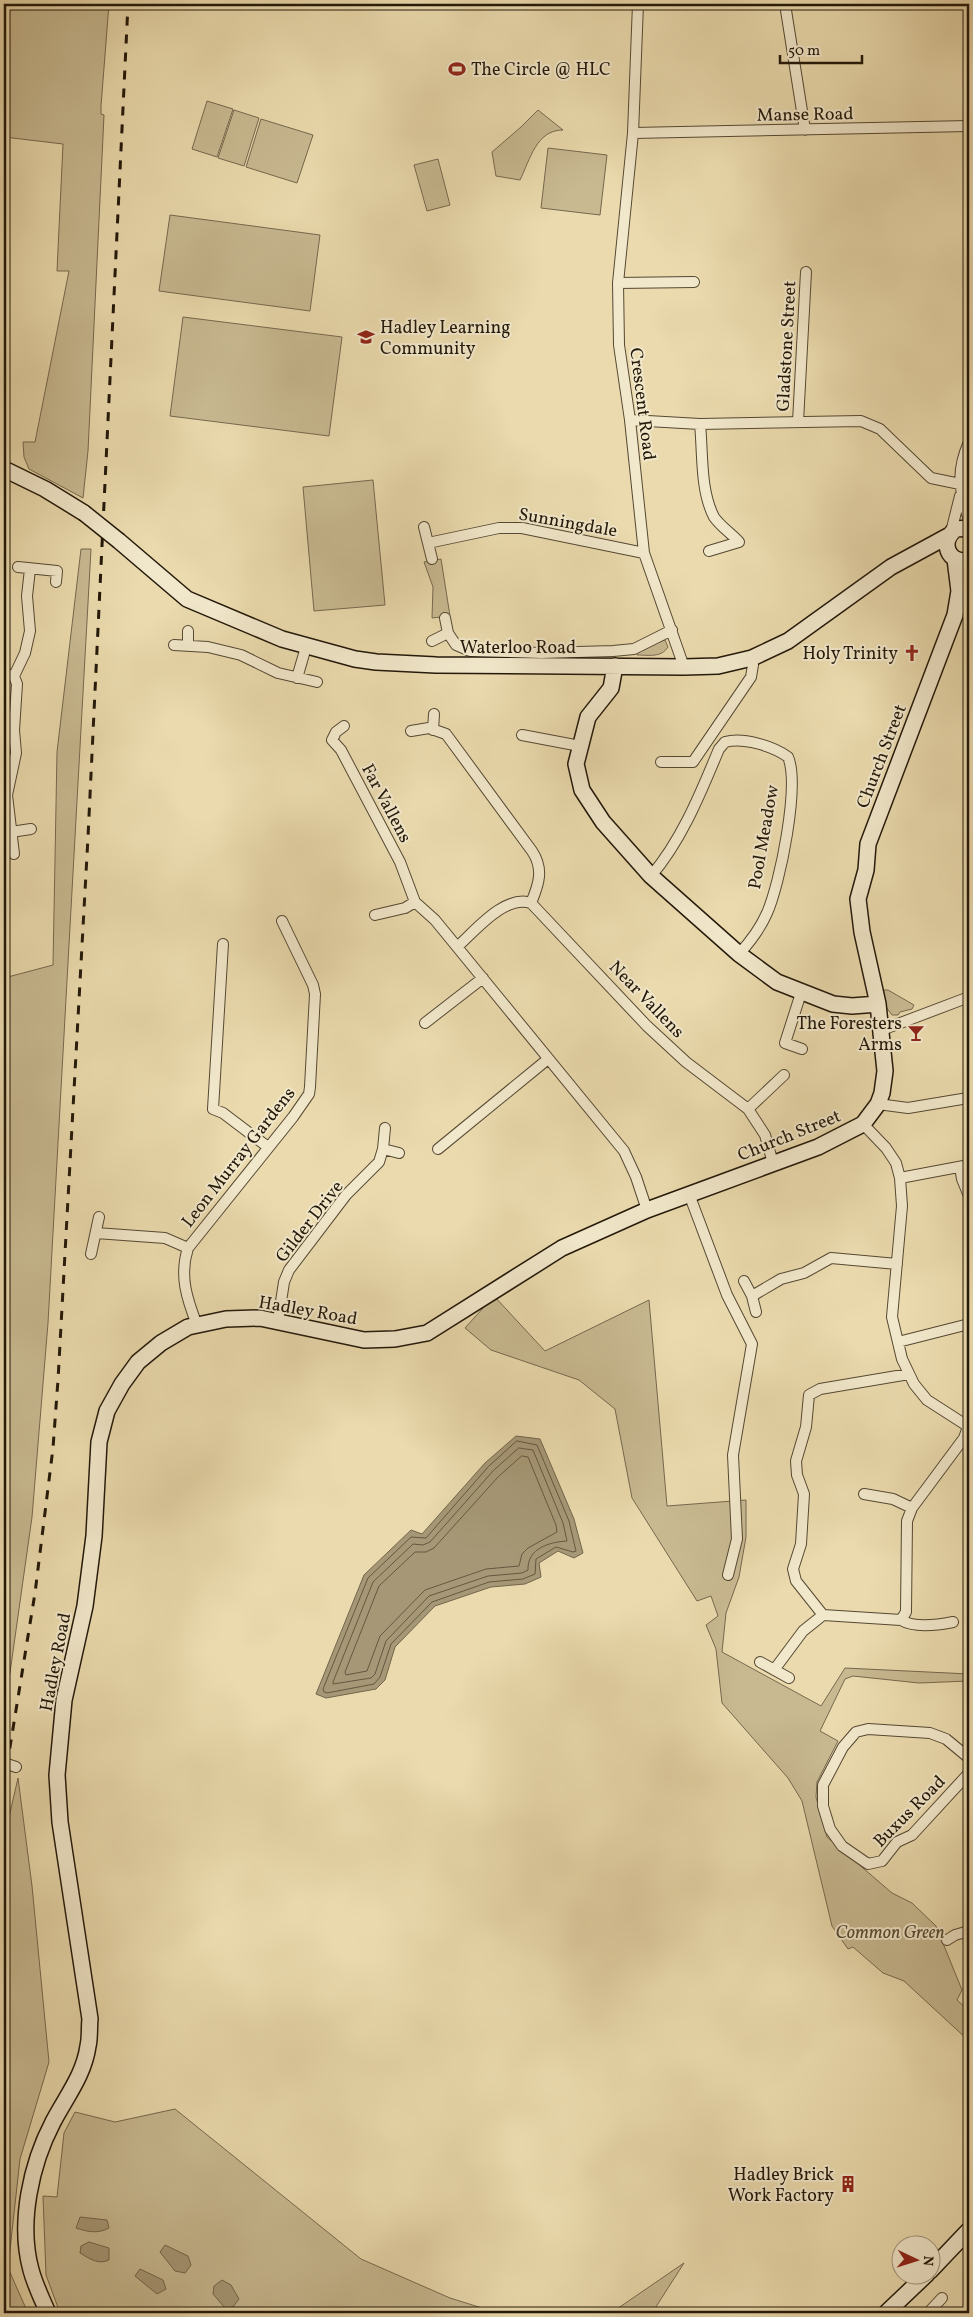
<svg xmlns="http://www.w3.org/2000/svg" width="973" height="2317" font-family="Vollkorn,serif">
<rect width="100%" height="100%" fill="#eadaad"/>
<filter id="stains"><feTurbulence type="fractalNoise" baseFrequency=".004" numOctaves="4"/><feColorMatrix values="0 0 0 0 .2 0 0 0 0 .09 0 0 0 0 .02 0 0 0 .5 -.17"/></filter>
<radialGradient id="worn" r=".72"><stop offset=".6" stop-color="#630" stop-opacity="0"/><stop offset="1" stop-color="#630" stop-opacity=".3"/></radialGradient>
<!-- green -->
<path fill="#c8b991" stroke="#76684e" d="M4,4H109L101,106V114L104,115L88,451L83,498L29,469L24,457L23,442H35L69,271H57L63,144L4,137Z
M207,101L233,109L217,157L192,149Z
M234,110L259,118L244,166L218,158Z
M538,110L563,130C536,130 530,160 520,180L496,176L492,152L521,127Z
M261,119L313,135L297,183L246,167Z
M548,148L607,155L600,215L541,208Z
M438,159L450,205L427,211L414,165Z
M170,215L320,235L310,311L159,291Z
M183,317L342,337L329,436L170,416Z
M373,480L385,605L314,611L303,487Z
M81,549H91L48,1323L32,1517L7,1694L4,1693V978L53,965L57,752Z
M441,559L450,616L432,618L433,587L424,562Z
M658,640L659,642L665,640L668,647C661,658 649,655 637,655V652Z
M883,990H888L914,1005L912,1009L900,1012L898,1015H892L886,1007Z
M494,1296L545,1351L649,1300L667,1506L746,1500V1537L739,1577L726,1613L722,1652L821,1706L845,1668L969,1674V1681L919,1683L853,1676L845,1679L820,1731L838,1741L817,1782L816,1797L827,1837L892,1893L912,1903L936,1926L962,1990L957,2000L969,2011V2041L904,1981L883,1973L853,1947L848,1949L832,1926L802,1801L788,1778L722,1703L716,1649L706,1625L718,1616L711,1596L697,1601L632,1498L615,1409L579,1380L491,1350L465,1328Z
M18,1778L32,1886L49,2062L20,2159L8,2268L28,2313H4V1839Z
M175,2109L361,2259L450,2298L498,2313H60L46,2275L43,2196L57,2197L64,2133L75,2112L115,2122Z
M684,2263L652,2313H611Z"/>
<!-- water -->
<path fill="#a69876" stroke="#72654b" d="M516,1436L540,1439L574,1519L583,1553L574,1558L558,1551L539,1563L541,1577L525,1584L491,1587L435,1606L395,1647L385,1680L376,1689L326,1698L316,1694L364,1575L411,1530L422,1534L485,1463Z
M80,2217L107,2220L109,2228C98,2234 88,2232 76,2228Z
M89,2242L109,2248V2260C98,2265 90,2259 80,2253L81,2246Z
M165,2245L188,2256L191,2265L185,2273L175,2271L160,2252Z
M140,2269L163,2280L166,2289L157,2294L135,2276Z
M222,2280L231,2285L239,2299L233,2307L225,2308L213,2294L214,2286Z"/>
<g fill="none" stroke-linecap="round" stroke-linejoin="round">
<!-- shore -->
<path stroke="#645840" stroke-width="1" d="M517,1441L537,1445L569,1521L576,1551L573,1552L556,1547L536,1559L535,1574L523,1579L489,1582L432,1602L391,1644L380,1677L374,1684L327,1693L324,1692L323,1689L368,1578L411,1537L426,1538L488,1467Z
M519,1448L533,1450L563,1523L567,1541C550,1542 527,1548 528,1570L522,1573L488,1576L429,1596L386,1641L375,1674L371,1678L333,1684V1682L373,1582L413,1544L423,1545L430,1542L493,1471Z
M522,1456L528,1457L556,1525L557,1532L528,1548L522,1554L519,1566L486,1569L425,1590L380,1636L367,1671L346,1675L345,1672L379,1586L415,1552H426L434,1548L498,1477Z"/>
<!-- street casing -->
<g stroke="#554833" stroke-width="12">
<path id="street" d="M638,4L633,133L618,283L619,345L630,420L644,553L684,667
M785,4L805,130
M633,133L969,126
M618,283L694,282
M630,420L700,424L861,421L880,429L931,478L960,484
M798,422L806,272
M700,424C703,453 700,490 714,517C720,526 732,534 739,542L709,551
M969,442C956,471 959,490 969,520
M424,527L432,559
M951,532L960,496
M428,543L499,528H522L644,553
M18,567L57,571L56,582
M445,618L448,633L456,645L470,651L542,653L613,651L634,649L672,630
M432,641L448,633
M174,645L208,647L241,655L278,673L317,682
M188,646V631
M4,674L14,676L17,684L14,730L16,753L7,795L14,854
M14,676L25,653L30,631L27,596L30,569
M297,678L306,647
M344,726L336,732L332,740L341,750L400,862L415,902L435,920L624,1151L636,1177L647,1210
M433,730L434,714
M411,731L429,728L446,734L532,851C544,869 539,884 531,903
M522,735L580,746
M661,762H693L751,677L753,665L752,658
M11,832L31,829
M651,876C682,840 701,792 719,749L725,742C743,737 773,746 788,757C800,785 780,884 767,913C760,929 750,942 739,954
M375,915L405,908L415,902
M223,944L213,1109L223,1113L268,1147
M457,947C475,931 505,894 531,903L647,1026L686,1062L748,1109L765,1135L773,1163
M801,993L785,1043L802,1049
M425,1023L483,978
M882,1030L969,997
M878,1104L908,1108L968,1098
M748,1109L784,1075
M863,1124L886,1148L896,1163L900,1178L902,1206L892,1317L902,1359L914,1384L927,1400L969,1427
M383,1149L399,1153
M438,1149L548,1059
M960,1167L962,1179L969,1196
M900,1178L969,1165
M689,1194L727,1295L752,1344L733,1455L737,1539L728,1575
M96,1233L165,1238L188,1248
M91,1254L99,1217
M744,1281L752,1296
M756,1312L752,1296L781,1279L804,1273L831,1258L897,1264
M278,1321L284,1282L289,1270L346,1195L379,1162L383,1149L385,1128
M197,1325C187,1299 179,1276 188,1248L293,1117L309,1094L310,1087L315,994L313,985L282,921
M898,1342L969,1324
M864,1494L893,1499L912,1508
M823,1615L796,1581L793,1569L801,1544L804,1494L797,1475L796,1461L806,1427L809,1395L820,1389L909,1374
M901,1620C914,1628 938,1625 953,1622
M760,1662L789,1678
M774,1670L803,1631L823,1615L901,1620L906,1612L907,1521L912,1508L964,1438L968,1427
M969,1758L946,1739L930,1733L868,1729L856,1732L843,1747L823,1785V1806L830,1829L842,1846L868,1864L882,1861L897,1842L912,1835L969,1773
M4,1763L16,1767
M947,1940L955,1935L969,1931
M928,2313L942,2298"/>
</g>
<!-- secondary casing -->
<g stroke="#23180a" stroke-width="18">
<path id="secondary" d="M4,469L45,489L84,513
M969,528L956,529C939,541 948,565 969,560
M119,541L187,599L282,639L355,659L376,662L436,665L684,667L718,666L752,658L788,641L891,567L948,536
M615,666L611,688L588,717L576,764L582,790L603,822L651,876L739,954L777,982L833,1004L852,1006L878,1004
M930,2271L969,2230
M48,2313C42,2299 35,2285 31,2270C18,2223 31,2164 53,2122C66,2097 84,2075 88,2046C90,2038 89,2028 90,2019L60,1822L57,1775L64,1700L85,1606L94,1536L99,1442L107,1411L122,1384L138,1362L161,1343L188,1327L226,1319L260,1318L364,1340L395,1339L427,1333L562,1248L647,1210L818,1147L863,1124L878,1104L882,1093L885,1071L878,1004L862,932L858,899L866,870L868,844L955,615L959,591L955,559
M886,2313L927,2274"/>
</g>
<!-- street -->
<use href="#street" stroke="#f1e7ca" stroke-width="10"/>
<!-- secondary -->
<use href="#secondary" stroke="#f1e7ca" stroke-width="15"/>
<!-- rail -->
<path stroke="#23180a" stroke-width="3" stroke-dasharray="9 9" stroke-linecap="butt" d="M4,1784L35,1593L53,1448L58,1380L88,837L128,4"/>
<!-- secondary-bridge casing -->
<g stroke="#23180a" stroke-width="18" stroke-linecap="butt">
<path id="secondary-bridge" d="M84,513L119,541"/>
</g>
<!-- secondary-bridge -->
<use href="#secondary-bridge" stroke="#f1e7ca" stroke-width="15"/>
</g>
<!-- icons -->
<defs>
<g id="stadium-bare" transform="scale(1.35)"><path d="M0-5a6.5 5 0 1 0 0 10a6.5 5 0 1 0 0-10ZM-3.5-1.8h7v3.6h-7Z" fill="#8f2418" stroke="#f1e7ca" stroke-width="2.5" paint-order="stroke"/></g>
<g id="school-bare" transform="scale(1.35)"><path d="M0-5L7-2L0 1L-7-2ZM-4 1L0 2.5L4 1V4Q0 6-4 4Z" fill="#8f2418" stroke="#f1e7ca" stroke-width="2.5" paint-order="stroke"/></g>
<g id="church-bare" transform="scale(1.35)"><path d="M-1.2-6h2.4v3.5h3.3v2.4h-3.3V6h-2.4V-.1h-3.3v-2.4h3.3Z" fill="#8f2418" stroke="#f1e7ca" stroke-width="2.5" paint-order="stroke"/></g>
<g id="bar-bare" transform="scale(1.35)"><path d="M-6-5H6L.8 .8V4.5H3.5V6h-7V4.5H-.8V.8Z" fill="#8f2418" stroke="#f1e7ca" stroke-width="2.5" paint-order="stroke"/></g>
<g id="building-bare" transform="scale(1.35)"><path d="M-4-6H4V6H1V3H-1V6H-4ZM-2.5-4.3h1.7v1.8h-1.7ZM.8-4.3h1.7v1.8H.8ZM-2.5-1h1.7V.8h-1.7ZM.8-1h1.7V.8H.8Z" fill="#8f2418" stroke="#f1e7ca" stroke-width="2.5" paint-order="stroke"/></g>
</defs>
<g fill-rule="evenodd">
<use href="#stadium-bare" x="457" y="69"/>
<use href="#school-bare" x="366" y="337"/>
<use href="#church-bare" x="912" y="653"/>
<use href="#bar-bare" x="916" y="1033"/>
<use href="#building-bare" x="848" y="2184"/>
</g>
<g text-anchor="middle" stroke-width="4" stroke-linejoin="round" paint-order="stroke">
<!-- poi labels -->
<g font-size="18" fill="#23180a" stroke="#f1e7ca" text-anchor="end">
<text x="471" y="75" text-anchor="start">The Circle @ HLC</text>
<text x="380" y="333" text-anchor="start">Hadley Learning<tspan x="380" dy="21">Community</tspan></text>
<text x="898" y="659">Holy Trinity</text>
<text x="902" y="1029">The Foresters<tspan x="902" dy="21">Arms</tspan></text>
<text x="834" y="2180">Hadley Brick<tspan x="834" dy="21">Work Factory</tspan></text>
</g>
<!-- street labels -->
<g font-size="18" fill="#23180a" stroke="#f1e7ca">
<text transform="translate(805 114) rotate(-1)" y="6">Manse Road</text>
<text transform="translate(786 346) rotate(-87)" y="6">Gladstone Street</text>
<text transform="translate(643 404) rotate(83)" y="6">Crescent Road</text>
<text transform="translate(568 522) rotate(10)" y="6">Sunningdale</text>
<text x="518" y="653">Waterloo Road</text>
<text transform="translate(881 756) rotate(-69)" y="6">Church Street</text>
<text transform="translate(387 803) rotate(62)" y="6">Far Vallens</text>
<text transform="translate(763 837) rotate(-80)" y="6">Pool Meadow</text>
<text transform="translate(647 999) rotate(46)" y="6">Near Vallens</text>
<text transform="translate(789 1135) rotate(-22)" y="6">Church Street</text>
<text transform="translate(238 1157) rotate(-52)" y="6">Leon Murray Gardens</text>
<text transform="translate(309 1221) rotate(-52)" y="6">Gilder Drive</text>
<text transform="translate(308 1310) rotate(10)" y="6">Hadley Road</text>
<text transform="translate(55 1662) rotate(-79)" y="6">Hadley Road</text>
<text transform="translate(909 1811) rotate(-45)" y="6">Buxus Road</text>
</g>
<!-- park labels -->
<g font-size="18" font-style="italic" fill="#554832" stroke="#f1e7ca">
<text x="890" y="1938">Common Green</text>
</g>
</g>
<!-- margin -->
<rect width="973" height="2317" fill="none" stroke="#eadaad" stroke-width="20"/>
<rect x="5" y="5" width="963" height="2307" fill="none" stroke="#23180a" stroke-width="2.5"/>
<rect x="10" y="10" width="953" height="2297" fill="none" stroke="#23180a"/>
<!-- north arrow -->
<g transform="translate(916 2260) rotate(94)"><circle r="24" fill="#f1e7ca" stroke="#9f947d"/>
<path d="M0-4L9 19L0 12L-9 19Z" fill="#8f2418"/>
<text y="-8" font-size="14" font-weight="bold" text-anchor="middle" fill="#23180a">N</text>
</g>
<!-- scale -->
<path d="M780 55v8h82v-8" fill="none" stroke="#23180a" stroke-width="2.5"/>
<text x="788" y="55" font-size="15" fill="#23180a" stroke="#f1e7ca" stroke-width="4" paint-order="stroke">50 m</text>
<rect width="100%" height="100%" filter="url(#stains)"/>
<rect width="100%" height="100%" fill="url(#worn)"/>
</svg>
